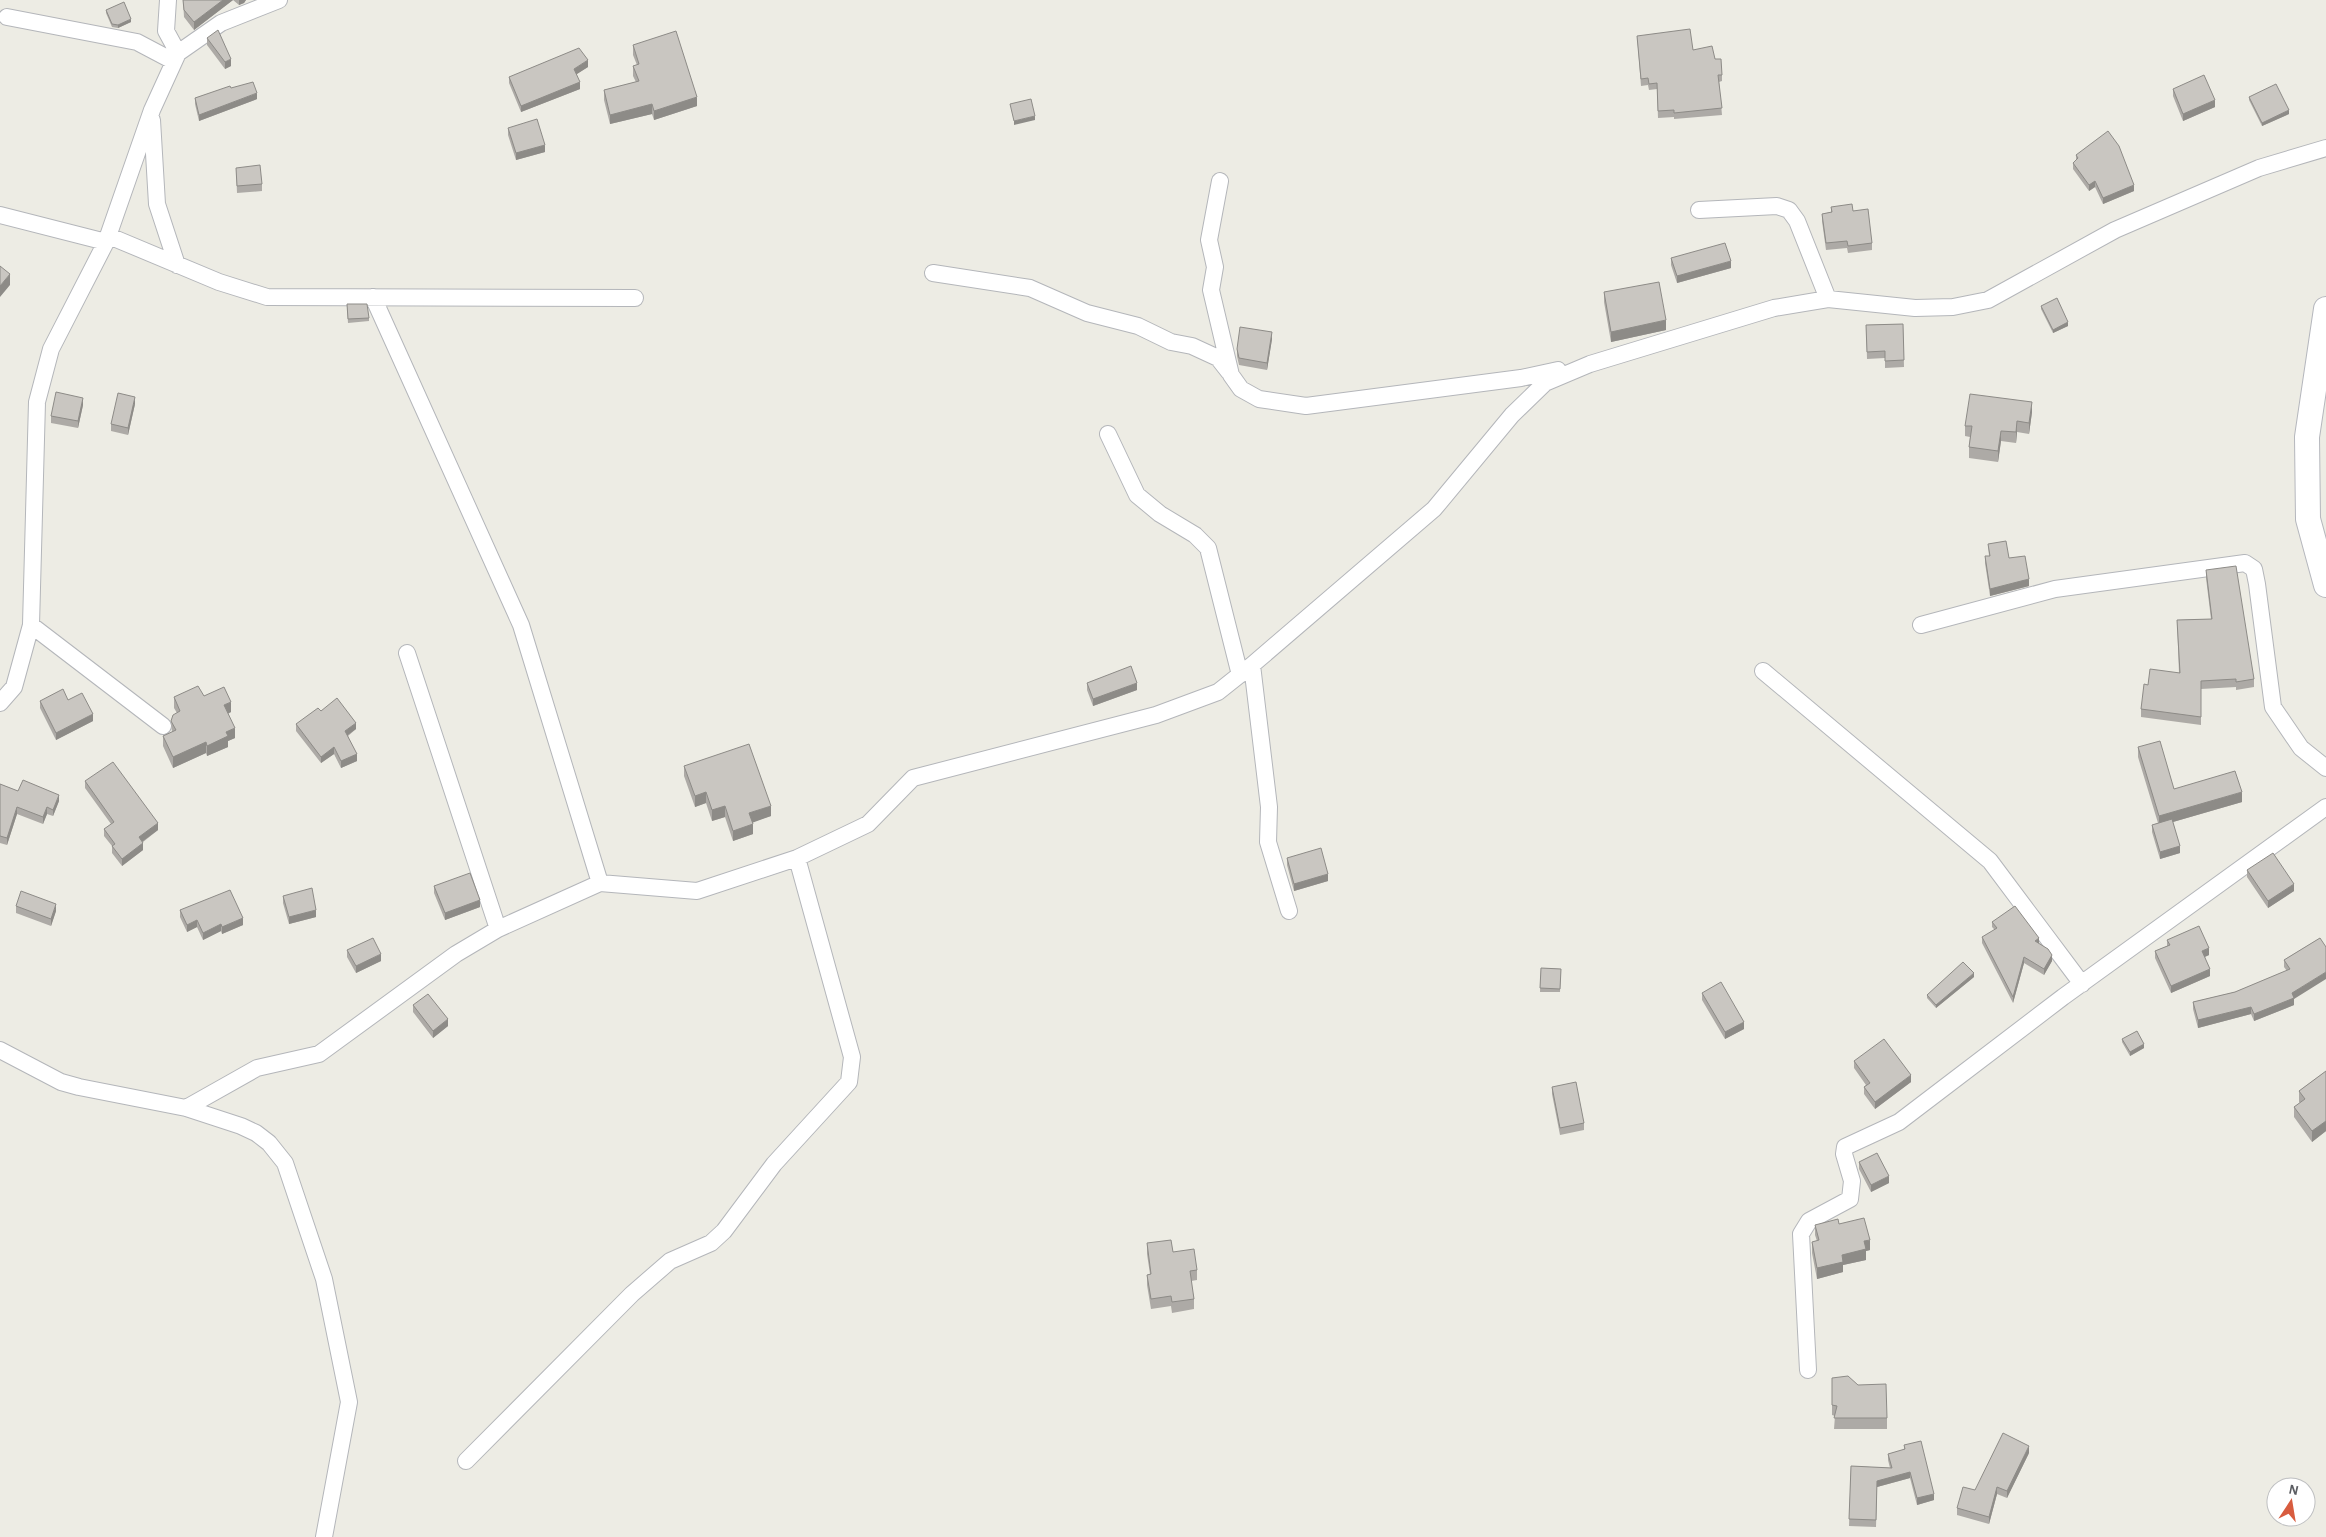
<svg xmlns="http://www.w3.org/2000/svg" width="2326" height="1537" font-family="'Alegreya Sans',sans-serif">
<rect width="100%" height="100%" fill="#edece4"/>
<g fill="none" stroke-linecap="round" stroke-linejoin="round">
<!-- street casing -->
<g stroke="#b4b6ba" stroke-width="18">
<path id="street" d="M168,0L166,31L178,53
M7,17L137,42L173,61
M152,120L157,204L177,265
M1220,181L1209,240L1215,267L1211,290L1231,375L1241,389L1259,399L1306,406L1521,378L1558,370
M1699,210L1777,206L1789,210L1797,221L1828,299
M0,215L106,242
M109,236L219,282L267,297L635,298
M933,273L1030,288L1087,313L1138,326L1171,342L1192,346L1218,358L1229,372
M373,297L521,625L600,883
M1108,434L1137,495L1160,514L1195,535L1208,548L1240,675
M31,625L163,726
M1921,625L2055,589L2245,563L2254,569L2257,584L2273,707L2301,748L2326,768
M407,653L498,929
M1252,665L1269,807L1268,842L1289,911
M1763,671L1990,861L2082,984
M0,703L14,687L31,625L37,402L51,349L106,242L152,110L178,53L221,23L279,0
M0,1050L61,1082L79,1087L186,1108L241,1126L256,1133L269,1143L285,1163L324,1279L349,1402L324,1537
M186,1108L257,1068L319,1054L456,954L498,929L600,883L697,891L797,858L868,824L913,778L1156,715L1218,692L1252,665L1434,509L1512,415L1545,383L1590,364L1774,308L1828,299L1915,308L1953,307L1988,300L2115,230L2259,168L2326,148
M1808,1370L1801,1234L1809,1221L1850,1199L1852,1181L1844,1154L1845,1147L1899,1122L2063,997L2326,807
M466,1461L632,1294L670,1261L711,1243L724,1231L774,1164L849,1082L852,1057L797,858"/>
</g>
<!-- secondary casing -->
<g stroke="#b5b7bd" stroke-width="26">
<path id="secondary" d="M2326,309L2307,437L2308,519L2326,585"/>
</g>
<!-- street -->
<use href="#street" stroke="#fff" stroke-width="16"/>
<!-- secondary -->
<use href="#secondary" stroke="#fff" stroke-width="24"/>
</g>
<!-- wall -->
<path fill="#adaaa6" d="M183,0H233L194,30L184,17Z
M233,0H246L244,3L239,5Z
M106,10L131,22L118,28L112,27L106,13Z
M1637,36L1693,50L1715,59L1722,75V81L1719,82L1722,115L1674,119V117L1658,118L1657,89L1649,90L1648,85L1641,86Z
M207,38L231,66L225,69L207,45Z
M633,45L697,106L654,120L652,114L610,124L604,100V90L636,82L633,76V66L637,65L633,55Z
M588,67L576,74L580,89L521,112L509,83V77Z
M231,88L257,99L199,121L195,104V98Z
M2173,89L2215,107L2183,121L2173,96Z
M2249,97L2289,114L2262,126L2249,100Z
M508,128L545,152L516,160L508,135Z
M2076,155L2134,191L2103,204L2095,187L2089,191L2073,169V163L2076,160Z
M236,168L262,184V191L237,193Z
M1831,207L1853,211L1872,243V250L1848,253L1847,248L1826,250L1822,221V214L1831,212Z
M1671,258L1731,268L1677,283L1671,265Z
M1604,292L1666,330L1611,342L1604,302Z
M2041,306L2068,326L2053,333L2041,309Z
M347,307L369,318V321L348,323Z
M1903,324L1904,367L1885,368V358L1867,359L1866,325Z
M1272,339L1267,370L1239,365L1237,356V349Z
M135,404L128,435L111,431V424Z
M83,405L78,428L51,423V416Z
M2032,412L2029,434L2017,432L2016,443L2001,441L1998,462L1969,458V447L1970,437L1965,436V426Z
M1988,544L2009,558L2029,586L1990,596L1985,563V556H1989Z
M2206,570L2254,679V687L2236,690V687L2201,689V725L2141,717V709L2148,685L2179,673L2177,620L2211,619L2206,578Z
M1087,683L1137,690L1093,706L1087,690Z
M204,696L231,712L228,714L235,738L228,741V747L207,756L206,753L173,768L163,746V736L172,732L171,721L177,713L174,708V697Z
M68,700L93,721L56,740L40,708V701Z
M321,711L356,729L348,736L357,761L341,768L334,754L321,763L296,731V724Z
M2138,747L2174,789L2242,802L2173,822L2180,853L2160,859L2152,832V825L2158,823L2138,757Z
M684,766L771,816L752,822L753,834L733,841L725,817L712,821L706,803L695,807L684,776Z
M85,781L158,830L143,842V850L122,866L112,853V846L104,836V829L111,824L85,788Z
M0,784L18,791L59,801L53,816L47,814L43,824L17,814L7,845L0,843Z
M1287,858L1328,881L1294,891L1287,865Z
M2247,870L2294,891L2268,908L2247,877Z
M434,886L480,907L445,920L434,893Z
M283,896L316,917L289,924L283,903Z
M16,906L56,911L51,926L16,913Z
M180,910L243,925L222,934L221,931L203,940L197,927L187,932L180,917Z
M1992,922L2039,944L2052,961L2044,975L2024,963L2013,1003L1982,943V937L1995,930L1992,927Z
M2320,938L2294,999V1005L2254,1021L2251,1014L2198,1028L2193,1009V1002L2235,992L2287,971L2284,967V960Z
M2167,940L2209,955L2205,957L2210,976L2171,993L2155,958V951L2167,946Z
M347,950L381,961L356,973L347,957Z
M1541,968L1561,969L1560,992H1540Z
M1974,977L1936,1008L1927,998V995Z
M1702,993L1744,1029L1725,1039L1702,1000Z
M413,1005L448,1026L433,1038L413,1012Z
M2122,1039L2144,1048L2130,1056L2122,1042Z
M1854,1061L1911,1082L1875,1109L1864,1094V1087L1866,1085L1854,1068Z
M2326,1071V1131L2312,1142L2294,1117V1107L2300,1103L2299,1102V1091Z
M1552,1087L1584,1123V1130L1560,1135L1552,1094Z
M1859,1162L1889,1183L1871,1192L1859,1169Z
M1839,1224L1870,1250L1866,1251V1260L1843,1265V1272L1817,1279L1812,1253V1242L1817,1241L1815,1235V1225Z
M1147,1243L1173,1252L1197,1270V1280L1191,1281L1194,1299V1309L1172,1313L1171,1306L1151,1309L1147,1285V1275L1150,1274L1147,1254Z
M1832,1378L1887,1418V1429H1834L1835,1416L1832,1415Z
M1904,1445L1934,1500L1917,1505L1910,1478L1877,1487L1876,1527L1849,1526L1851,1466L1890,1468L1888,1460V1454L1904,1450Z
M2029,1453L2007,1498L1997,1494L1989,1524L1957,1515V1508L1975,1490Z"/>
<!-- shaded-wall -->
<path fill="#8d8b87" d="M223,0H233L194,30V22Z
M239,0H246L244,3L239,5Z
M131,19V22L118,28V25Z
M231,59V66L225,69V62Z
M588,60V67L574,76V69Z
M580,82V89L521,112V106Z
M257,93V99L199,121V115Z
M697,97V106L654,120V111Z
M2215,100V107L2183,121V114Z
M652,104V114L610,124V115Z
M2289,110V114L2262,126V123Z
M1035,116V120L1014,125V121Z
M545,145V152L516,160V153Z
M2095,181V187L2089,191V185Z
M2134,185V191L2103,204V198Z
M1731,261V268L1677,283V276Z
M10,274V285L0,297V286Z
M1666,320V330L1611,342V332Z
M2068,322V326L2053,333V330Z
M1272,332V339L1267,370V363Z
M135,397V404L128,435V428Z
M83,398V405L78,428V421Z
M2032,402V412L2029,434V423Z
M2017,421V432L2016,443V432Z
M2001,431V441L1998,462V451Z
M2029,579V586L1990,596V589Z
M1137,683V690L1093,706V699Z
M231,702V712L224,715V705Z
M93,714V721L56,740V733Z
M356,723V729L345,737V731Z
M235,728V738L228,741V747L207,756V746L226,732Z
M206,742V753L173,768V757Z
M334,747V754L321,763V757Z
M357,754V761L341,768V761Z
M706,792V803L695,807V796Z
M2242,792V802L2159,826V816Z
M59,795V801L53,816V810Z
M725,806V817L712,821V810Z
M771,806V816L749,824V813Z
M17,807V814L7,845V838Z
M47,807V814L43,824V817Z
M158,823V830L139,844V837Z
M753,824V834L733,841V831Z
M143,843V850L122,866V859Z
M2180,846V853L2160,859V852Z
M1328,874V881L1294,891V884Z
M2294,884V891L2268,908V901Z
M480,900V907L445,920V913Z
M56,904V911L51,926V919Z
M316,910V917L289,924V917Z
M243,918V925L222,934V927Z
M197,920V927L187,932V925Z
M221,924V931L203,940V933Z
M2039,938V944L2035,941Z
M2209,948V955L2202,958V951Z
M381,954V961L356,973V966Z
M2052,955V961L2044,975V969Z
M2024,957V963L2013,1003V997Z
M2210,969V976L2171,993V986Z
M2326,972V979L2294,999V1005L2254,1021V1014L2292,993Z
M1974,973V977L1936,1008V1005Z
M2251,1007V1014L2198,1028V1020Z
M448,1019V1026L433,1038V1031Z
M1744,1022V1029L1725,1039V1032Z
M2144,1044V1048L2130,1056V1052Z
M1911,1075V1082L1875,1109V1102Z
M2326,1121V1131L2312,1142V1131Z
M1889,1176V1183L1871,1192V1185Z
M1870,1240V1250L1866,1251V1260L1843,1265V1272L1817,1279V1268L1842,1255L1864,1241Z
M2029,1446V1453L2007,1498V1491Z
M1910,1472V1478L1877,1487L1876,1527L1877,1481Z
M1997,1487V1494L1989,1524V1517Z
M1934,1494V1500L1917,1505V1498Z"/>
<!-- building -->
<path fill="#c9c6c1" stroke="#8d8b87" d="M183,0H223L194,22L184,10Z
M124,2L131,19L118,25L112,24L106,10Z
M1690,29L1693,50L1712,46L1715,59H1721L1722,75H1718L1722,108L1674,113V110L1658,111L1657,83L1649,84L1648,78L1641,79L1637,36Z
M218,30L231,59L225,62L207,38Z
M676,31L697,97L654,111L652,104L610,115L604,90L639,81L633,66L639,64L633,45Z
M579,48L588,60L574,69L580,82L521,106L509,77Z
M2204,75L2215,100L2183,114L2173,89Z
M253,82L257,93L199,115L195,98L230,86L231,88Z
M2276,84L2289,110L2262,123L2249,97Z
M1031,99L1035,116L1014,121L1010,104Z
M537,119L545,145L516,153L508,128Z
M2108,131L2119,146L2134,185L2103,198L2095,181L2089,185L2073,163L2078,158L2076,155Z
M260,165L262,184L237,186L236,168Z
M1852,204L1853,211L1868,209L1872,243L1848,246L1847,241L1826,243L1822,214L1832,212L1831,207Z
M1725,243L1731,261L1677,276L1671,258Z
M0,266L10,274L0,286Z
M1659,282L1666,320L1611,332L1604,292Z
M2057,298L2068,322L2053,330L2041,306Z
M347,304H367L369,318L348,319Z
M1903,324L1904,360L1885,361V351L1867,352L1866,325Z
M1240,327L1272,332L1267,363L1239,358L1237,349Z
M56,392L83,398L78,421L51,416Z
M118,393L135,397L128,428L111,424Z
M1970,394L2032,402L2029,423L2017,421L2016,432L2001,431L1998,451L1969,447L1972,426H1965Z
M2006,541L2009,558L2025,556L2029,579L1990,589L1985,556H1990L1988,544Z
M2236,566L2254,679L2236,682V679L2201,681V717L2141,709L2144,684L2148,685L2150,669L2180,673L2177,620L2212,619L2206,570Z
M1131,666L1137,683L1093,699L1087,683Z
M198,686L204,696L224,687L231,702L224,705L235,728L226,732L228,736L207,746L206,742L173,757L163,736L176,730L171,721L173,715L180,711L174,697Z
M63,689L68,700L82,693L93,714L56,733L40,701Z
M337,698L356,723L345,731L357,754L341,761L334,747L321,757L296,724L318,708L321,711Z
M2160,741L2174,789L2235,771L2242,792L2159,816L2138,747Z
M749,744L771,806L749,813L753,824L733,831L725,806L712,810L706,792L695,796L684,766Z
M113,762L158,823L139,837L143,843L122,859L112,846L115,844L104,829L114,822L85,781Z
M23,780L59,795L53,810L47,807L43,817L17,807L7,838L0,836V784L18,791Z
M2172,819L2180,846L2160,852L2152,825Z
M1321,848L1328,874L1294,884L1287,858Z
M2273,853L2294,884L2268,901L2247,870Z
M470,873L480,900L445,913L434,886Z
M312,888L316,910L289,917L283,896Z
M230,890L243,918L222,927L221,924L203,933L197,920L187,925L180,910Z
M21,891L56,904L51,919L16,906Z
M2015,906L2039,938L2035,941L2048,949L2052,955L2044,969L2024,957L2013,997L1982,937L1997,928L1992,922Z
M2199,926L2209,948L2202,951L2210,969L2171,986L2155,951L2170,945L2167,940Z
M373,938L381,954L356,966L347,950Z
M2320,938L2326,947V972L2292,993L2294,998L2254,1014L2251,1007L2198,1020L2193,1002L2235,992L2290,969L2284,960Z
M1963,962L1974,973L1936,1005L1927,995Z
M1541,968L1561,969L1560,989L1540,988Z
M1721,982L1744,1022L1725,1032L1702,993Z
M428,994L448,1019L433,1031L413,1005Z
M2137,1031L2144,1044L2130,1052L2122,1039Z
M1884,1039L1911,1075L1875,1102L1864,1087L1870,1083L1854,1061Z
M2326,1071V1121L2312,1131L2294,1107L2305,1099L2299,1091Z
M1576,1082L1584,1123L1560,1128L1552,1087Z
M1877,1153L1889,1176L1871,1185L1859,1162Z
M1864,1218L1870,1240L1864,1241L1866,1249L1842,1255L1843,1262L1817,1268L1812,1242L1819,1240L1815,1225L1838,1219L1839,1224Z
M1171,1240L1173,1252L1194,1249L1197,1270L1190,1271L1194,1299L1172,1302L1171,1296L1151,1299L1147,1275L1151,1274L1147,1243Z
M1848,1376L1858,1385L1886,1384L1887,1418H1834L1837,1406L1832,1405V1378Z
M2003,1433L2029,1446L2007,1491L1997,1487L1989,1517L1957,1508L1963,1487L1975,1490Z
M1921,1441L1934,1494L1917,1498L1910,1472L1877,1481L1876,1520L1849,1519L1851,1466L1892,1468L1888,1454L1905,1449L1904,1445Z"/>
<!-- north arrow -->
<g transform="translate(2291 1502) rotate(12)"><circle r="24" fill="#ffffff" stroke="#bebfc1"/>
<path d="M0-4L9 19L0 12L-9 19Z" fill="#d85c3f"/>
<text y="-8" font-size="14" font-weight="bold" text-anchor="middle" fill="#5c5e63">N</text>
</g>
</svg>
